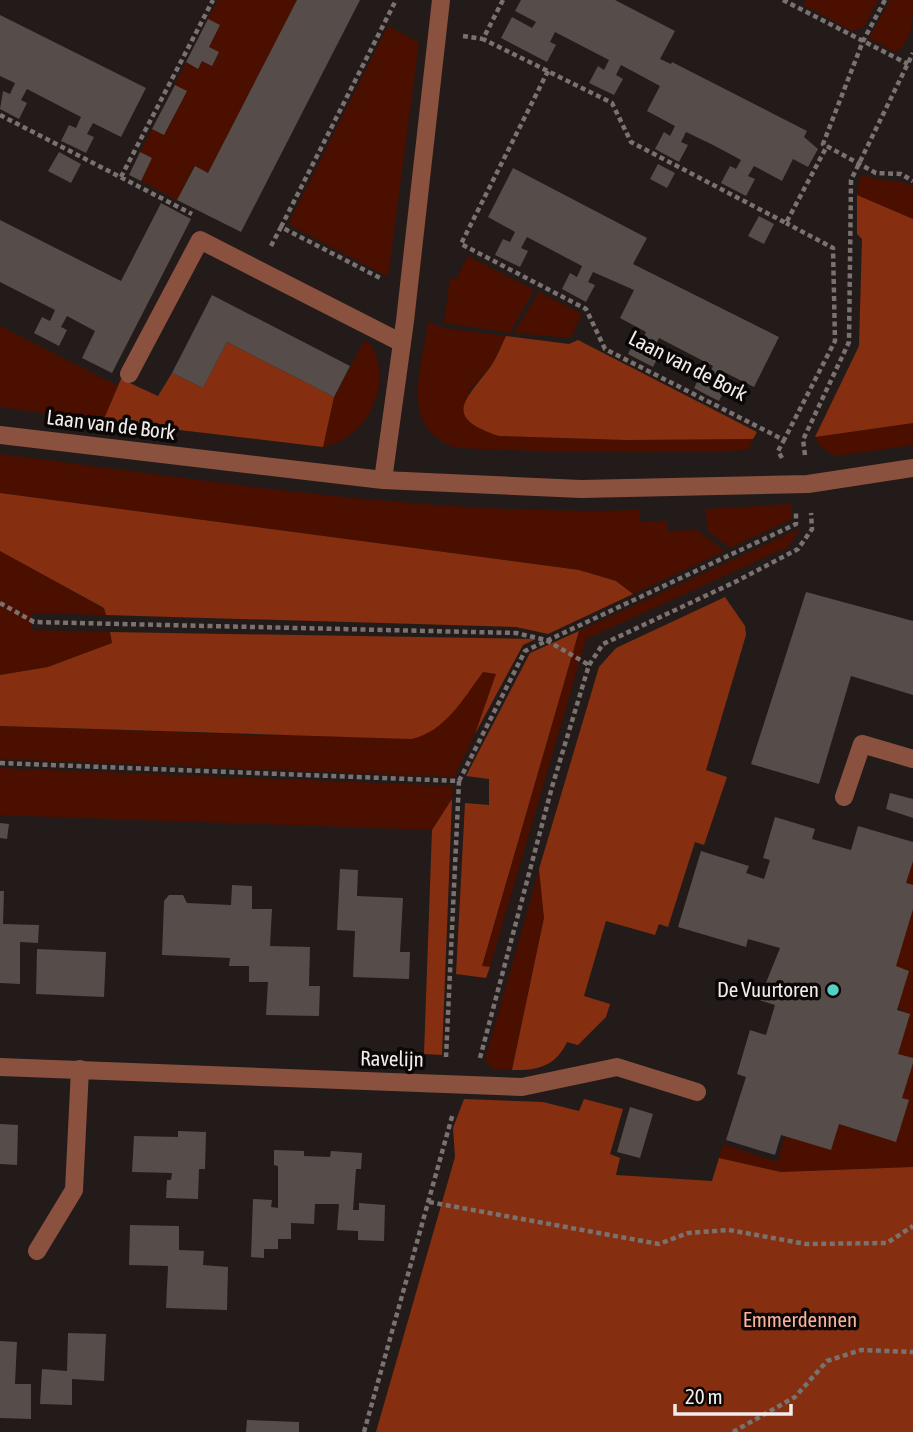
<svg xmlns="http://www.w3.org/2000/svg" width="913" height="1432" font-family="'Asap Condensed',sans-serif">
<rect width="100%" height="100%" fill="#231b19"/>
<!-- green -->
<path fill="#4b0f00" d="M218,0H297L208,173L194,166L177,200L141,181L152,158L140,152L152,129L164,135L186,91L175,85L186,62L197,69L202,61L212,66L219,52L209,47L220,25L208,19Z
M806,0H878L864,27L852,31L803,5Z
M890,0H913C913,17 913,44 895,52L869,38Z
M388,26L419,42L388,277L288,224Z
M864,175C881,183 897,178 913,186V219L857,195L860,177Z
M468,256L534,290L510,333L444,323L450,278L456,279Z
M539,292L582,314L571,338L514,333Z
M428,322L443,328L506,336L492,365L468,392L499,436L626,440L753,439L748,450C650,454 554,452 457,448C397,429 422,369 428,322Z
M0,326L118,386L103,421L0,407Z
M364,341L371,344C394,385 367,439 323,447L334,397Z
M913,423V445L835,456L821,447L815,437Z
M0,454C212,481 425,516 639,510L640,522L667,521L668,531L697,530L725,551L633,594L616,581L579,570L0,493Z
M791,504L792,519L730,548L707,530L706,509Z
M801,528L788,547L586,639L490,967H482L579,631Z
M0,551L104,609L106,615L32,613L31,630L110,632L112,643L48,667L0,675Z
M483,672L497,674L475,734L454,777L0,759V726L284,736L448,718Z
M0,768L453,786L452,799L432,830L0,815Z
M913,854V1167L781,1172L719,1158L723,1144L777,1162L786,1134L834,1123L882,1138L906,1063L889,1057L904,1010L893,1007L877,965Z
M539,870L544,918L512,1070L493,1069L485,1060Z"/>
<!-- forest -->
<path fill="#862f10" d="M857,195L913,219V423L815,437L859,346L862,239L857,234Z
M506,336L569,344L578,340L757,432L753,439L626,440L499,436C441,417 466,400 491,366C497,357 501,346 506,336Z
M227,342L334,397L323,447L103,421L121,379L158,396L172,373L203,388Z
M0,493L579,570L616,581L633,594L548,634L516,627L106,615L104,608L0,551Z
M725,597L745,626L746,635L706,770L727,777L704,845L695,842L668,927L659,924L655,935L606,921L584,996L610,1004L606,1017L578,1045L567,1042C556,1066 537,1071 512,1070L544,918L539,869L599,667L616,648Z
M579,631L482,966L490,967L486,978L456,974L465,803L489,805V779L466,776L530,653Z
M110,632L536,639L523,645L475,734L496,674L483,672C463,699 445,732 411,739L0,726V675L48,667L112,643Z
M452,799L442,1055L424,1054L432,830Z
M464,1099L543,1102L579,1111L584,1099L623,1109L610,1154L620,1158L616,1175L712,1181L719,1158L781,1172L913,1167V1432H376L455,1157L453,1128Z"/>
<!-- building -->
<path fill="#564d4a" d="M297,0H360L241,232L177,200L195,166L208,173Z
M521,0H615L675,31L660,59L671,64L672,62L807,131L804,137L818,149L808,167L793,159L782,181L754,166L748,176L755,179L746,196L721,183L730,166L736,169L741,160L715,146L686,132L681,142L688,145L679,162L655,149L664,132L670,136L675,126L647,111L660,86L621,65L616,75L623,79L614,95L589,83L598,66L604,70L609,60L555,32L550,42L556,45L547,62L501,38L512,17L532,28L536,22L515,11Z
M0,15L146,88L121,137L93,123L87,134L94,137L86,153L74,147L61,141L69,125L76,128L81,117L27,89L21,100L27,103L19,119L0,109L3,91L10,94L15,83L0,76Z
M208,19L220,25L209,47L219,52L212,66L202,61L198,69L186,62Z
M175,85L187,91L164,135L152,129Z
M59,152L81,164L71,183L48,171Z
M140,152L152,158L141,181L129,175Z
M658,164L675,173L667,188L650,179Z
M513,168L647,238L633,264L779,337L754,387L726,373L720,384L726,387L719,401L707,395L694,388L701,374L707,378L713,366L659,338L653,350L660,353L653,367L628,354L635,340L641,343L646,332L620,318L634,290L593,272L588,282L595,285L586,302L562,289L570,273L577,277L582,266L527,237L521,248L528,251L520,267L495,255L503,239L510,242L515,232L488,217Z
M161,203L191,219L112,373L82,358L95,331L67,316L61,327L67,330L59,346L34,333L42,317L50,321L55,310L0,282V220L121,281Z
M759,216L774,224L764,244L748,236Z
M212,295L350,366L334,397L227,342L203,388L172,373Z
M806,592L913,621V695L851,676L819,784L751,764Z
M890,793L913,799V818L886,809Z
M775,817L815,829L812,839L851,850L858,826L913,842V861L906,883L913,885V909L896,966L909,971L897,1010L910,1014L898,1054L913,1058V1063L902,1098L909,1100L896,1142L839,1124L831,1150L781,1135L775,1155L726,1140L746,1077L737,1074L750,1030L766,1035L775,1005L759,1000L780,948L748,939L746,947L678,927L701,851L749,866L746,873L764,879L770,860L763,858Z
M0,823L9,824L7,839L0,838Z
M340,869L358,870L357,896L403,898L400,952H410L409,979L353,977L355,931L337,930Z
M232,885L252,886V909H272L270,946L310,947L309,986H320L319,1016L266,1015L268,982H249V966H229L230,958L162,955L164,901L169,895H183L187,903L231,905Z
M0,891H4L3,924L39,925L38,943L20,942V984L0,983Z
M37,949L106,952L104,997L36,994Z
M630,1107L653,1114L640,1158L617,1152Z
M0,1124L18,1125L17,1165L0,1164Z
M178,1131L206,1132L205,1169H199L198,1199L166,1198L167,1180H171L172,1173L132,1172L134,1136L178,1137Z
M274,1150L304,1151V1156L330,1157L331,1151L362,1153L361,1169H356L353,1210H359V1203L385,1205L384,1241L358,1240V1231L337,1230L339,1204H315L314,1224L291,1223V1239H278V1249H264V1258L251,1257L253,1199L272,1200L271,1207L278,1208V1166L274,1165Z
M130,1225L179,1226V1250L204,1251L203,1265L228,1267L227,1310L166,1308L168,1266L129,1265Z
M68,1333L106,1334L104,1381L72,1379V1405L40,1404L42,1369L67,1371Z
M0,1341L17,1342L15,1384H31V1419L0,1418Z
M247,1420L299,1422V1432H246Z"/>
<g fill="none" stroke-linecap="round" stroke-linejoin="round">
<!-- path -->
<path stroke="#797270" stroke-width="4.5" stroke-dasharray="5 3.5" stroke-linecap="butt" d="M503,0L483,39L612,103L631,142L786,223L827,146
M783,0L908,64
M885,0L863,41L823,144L876,173L901,174L913,181
M463,36L483,39
M548,71L461,244L586,309L605,349L784,440L835,341L833,248L786,223
M0,115L192,214
M121,177L213,0
M281,227L396,0
M271,246L281,227L382,279
M805,455L803,440L849,342L851,180L913,53
M782,458L778,451L784,440
M0,603L34,622L516,633L546,640L589,665
M0,763L459,781L446,1057
M459,781L525,651L796,524V512
M480,1058L552,787L589,665L603,644L737,581L798,549L812,529L811,513
M429,1202L659,1244L688,1233L729,1230L806,1244L887,1243L913,1226
M364,1432L453,1113
M733,1432L795,1397L827,1361L861,1350L913,1352"/>
<!-- minor -->
<path stroke="#8b513f" stroke-width="18" d="M129,374L200,240L402,343
M0,435L383,480L581,489L808,484L913,468
M383,480L405,321L441,0
M844,797L862,744L913,759
M0,1067L522,1087L617,1067L697,1092
M37,1251L74,1190L80,1069"/>
</g>
<!-- markers -->
<circle fill="#55cec4" stroke="#0a0706" stroke-width="2.5" cx="833" cy="990" r="7"/>
<g text-anchor="middle" stroke-width="7" stroke-linejoin="round" paint-order="stroke">
<!-- street labels -->
<g font-size="21" fill="#f2ecea" stroke="#0a0706">
<text transform="translate(688 366) rotate(27)" y="7">Laan van de Bork</text>
<text transform="translate(111 425) rotate(7)" y="7">Laan van de Bork</text>
<text transform="translate(392 1059) rotate(1)" y="7">Ravelijn</text>
</g>
<!-- poi labels -->
<g font-size="21" fill="#f2ecea" stroke="#0a0706" text-anchor="end">
<text x="819" y="997">De Vuurtoren</text>
</g>
<!-- park labels -->
<g font-size="21" fill="#fdb29b" stroke="#0a0706">
<text x="800" y="1327">Emmerdennen</text>
</g>
</g>
<!-- scale -->
<path d="M675 1404v10h116v-10" fill="none" stroke="#f2ecea" stroke-width="3.5"/>
<text x="685" y="1404" font-size="21" fill="#f2ecea" stroke="#0a0706" stroke-width="5" paint-order="stroke">20 m</text>
</svg>
